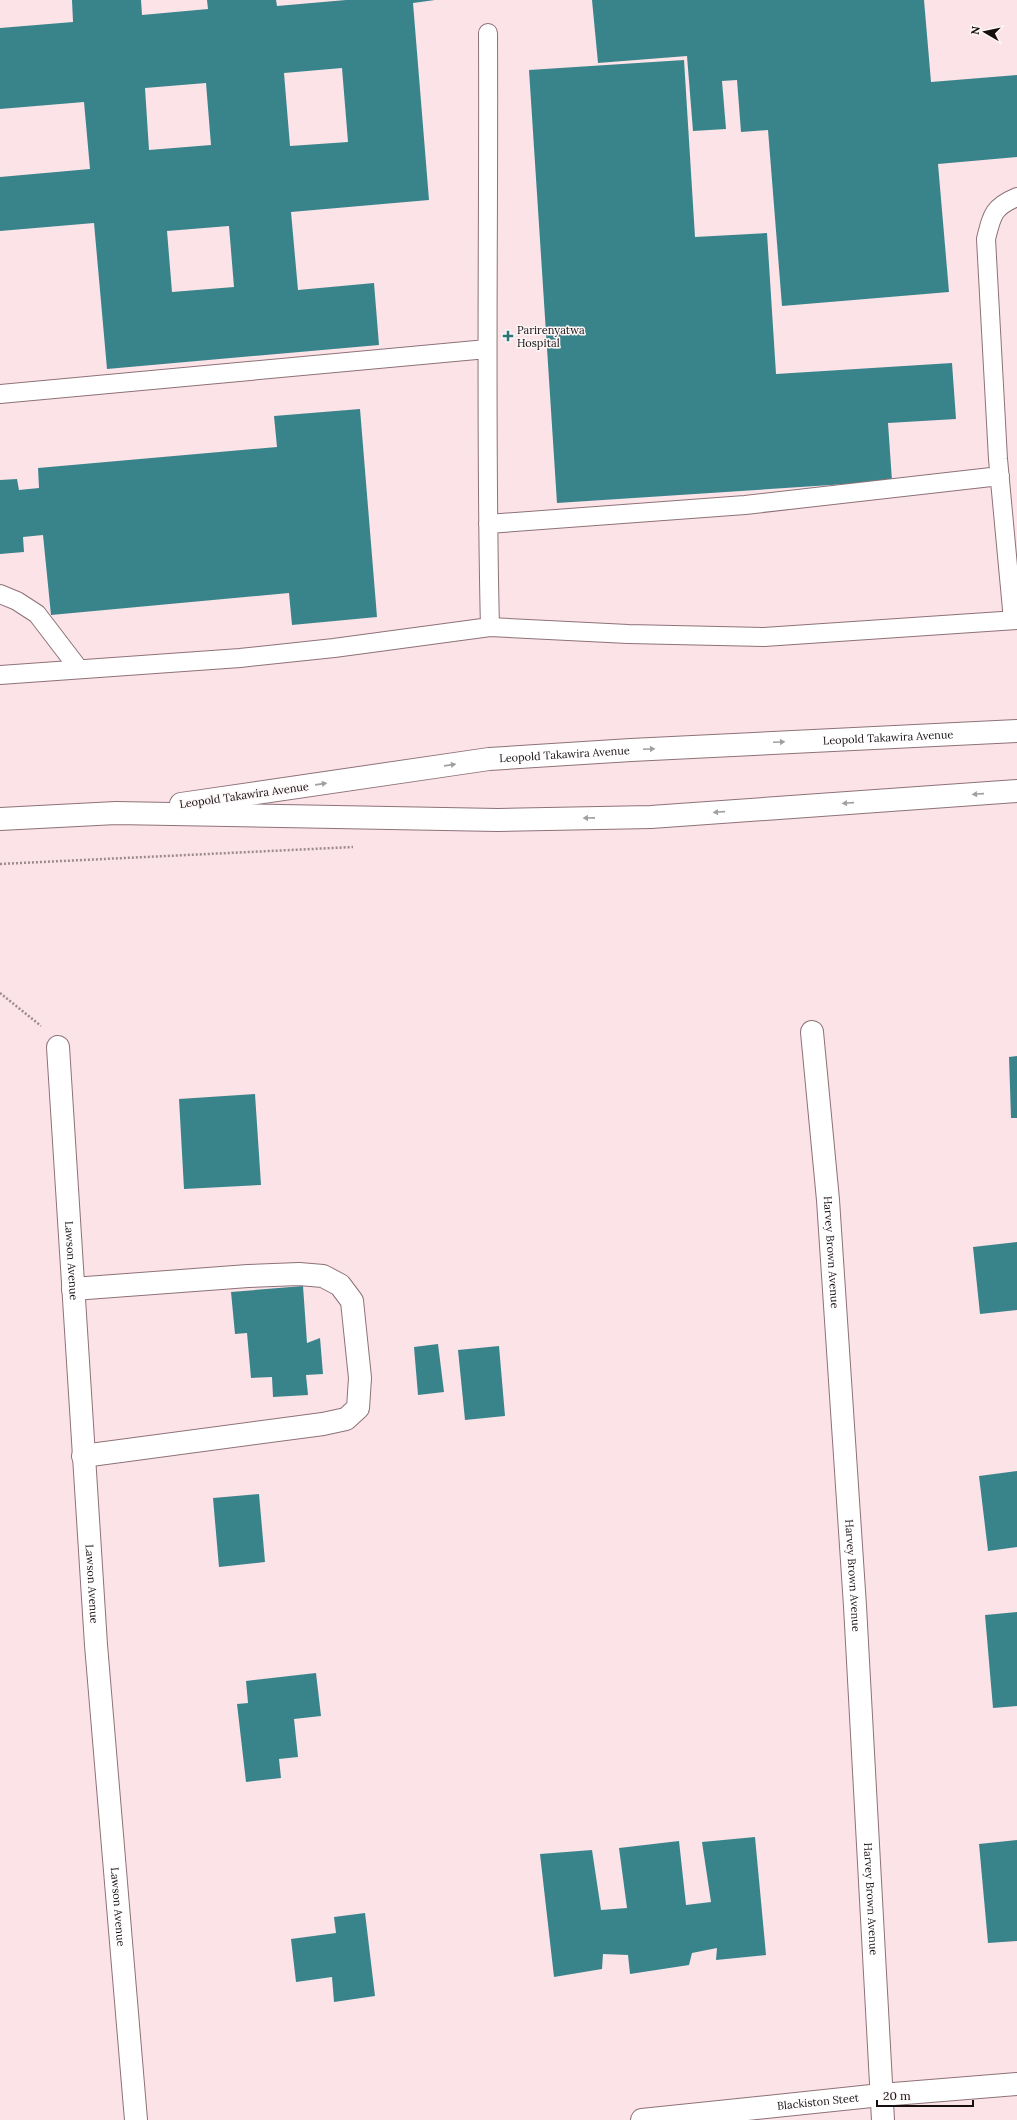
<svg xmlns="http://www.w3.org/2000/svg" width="1017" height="2120" font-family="Lora,serif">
<rect width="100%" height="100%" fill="#fce3e8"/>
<!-- building -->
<path fill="#39848b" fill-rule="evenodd" d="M72,0H141L142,15L208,9L207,0H276L277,6L346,0H435L413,3L429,200L291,212L298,290L374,283L379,345L107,369L94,223L0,231V177L90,169L84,102L0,109V28L73,22ZM342,68L348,142L290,146L284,73ZM206,83L211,145L149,150L145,88ZM229,226L234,287L172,292L167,231Z
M592,0H924L931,82L1017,75V157L938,164L949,292L782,306L768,130L741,132L737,80L722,81L726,129L693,131L687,56L598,63Z
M684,60L695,237L767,233L776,374L952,363L956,419L888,423L892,481L557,503L529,70Z
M360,409L377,617L292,625L289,593L51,615L43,535L23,537L24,552L0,554V480L17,479L19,490L39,488L38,468L277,447L274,416Z
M1017,1056V1118H1011L1009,1057Z
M255,1094L261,1185L184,1189L179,1099Z
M1017,1242V1310L980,1314L973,1247Z
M303,1286L307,1343L320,1338L323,1374L306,1375L308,1395L273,1397L272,1377L251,1378L247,1333L235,1334L231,1292Z
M438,1344L444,1392L418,1395L414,1347Z
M499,1346L505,1416L465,1420L458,1350Z
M1017,1471V1547L988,1551L979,1476Z
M259,1494L265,1562L219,1567L213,1498Z
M1017,1612V1706L993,1708L985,1615Z
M316,1673L321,1716L294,1719L298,1757L279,1759L281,1778L246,1782L237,1704L248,1703L246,1681Z
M755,1837L766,1955L716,1960L717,1948L692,1953L689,1965L630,1974L628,1955L603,1954L602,1969L554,1977L540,1854L592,1850L601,1910L627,1908L619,1848L679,1841L686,1905L711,1902L702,1842Z
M1017,1840V1941L988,1943L979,1844Z
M365,1913L375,1996L334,2002L332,1977L296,1982L291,1939L336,1933L334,1917Z"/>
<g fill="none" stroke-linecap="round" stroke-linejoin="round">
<!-- lane casing -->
<g stroke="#8d7278" stroke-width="20">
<path id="lane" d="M488,33C489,231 485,429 490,627
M0,394L487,349
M488,524L745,505L1000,476
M0,594L17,601L37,614L79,669
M1013,620L998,459L986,239C992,215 993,207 1017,197
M0,675L240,658L334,648L490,627L628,634L764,637L1017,620"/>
</g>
<!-- street casing -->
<g stroke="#8d7278" stroke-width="24">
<g id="street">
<path id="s1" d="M812,1032L828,1200L855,1606L883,2120"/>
<path id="s2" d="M58,1047L96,1645L136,2120"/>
<path d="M73,1289L248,1276L299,1274L323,1276L340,1285L352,1301L360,1378L358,1408L346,1419L323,1424L83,1456"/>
<path id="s3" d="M642,2120L881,2095L1017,2084"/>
</g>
</g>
<!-- secondary casing -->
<g stroke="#8d7278" stroke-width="24">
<g id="secondary">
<path id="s4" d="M181,804L489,759L631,750L1017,731"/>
<path d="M0,819L116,813L498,820L651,817L1017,791"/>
</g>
</g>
<!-- path -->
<path stroke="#9c8a8e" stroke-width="2.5" stroke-dasharray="2 2" stroke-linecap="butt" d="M0,864L353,847
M0,993L41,1026"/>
<!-- lane -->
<use href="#lane" stroke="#fff" stroke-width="18"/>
<!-- street -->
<use href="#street" stroke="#fff" stroke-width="22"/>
<!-- secondary -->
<use href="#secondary" stroke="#fff" stroke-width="22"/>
</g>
<!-- one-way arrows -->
<defs><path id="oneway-solid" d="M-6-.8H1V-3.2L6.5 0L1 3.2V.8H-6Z"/></defs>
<g fill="#a29f9f">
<use href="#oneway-solid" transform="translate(779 742) rotate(-3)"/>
<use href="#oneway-solid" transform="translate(649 749) rotate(-3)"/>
<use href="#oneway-solid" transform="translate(450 765) rotate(-8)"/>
<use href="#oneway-solid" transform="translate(321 784) rotate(-8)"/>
<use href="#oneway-solid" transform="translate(978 794) rotate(176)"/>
<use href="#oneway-solid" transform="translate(848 803) rotate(176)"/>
<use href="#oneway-solid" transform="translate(719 812) rotate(176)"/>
<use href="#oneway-solid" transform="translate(589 818) rotate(179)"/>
</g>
<!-- markers -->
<path fill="#2c757b" stroke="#fcf6f7" stroke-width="1.5" d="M506 330h4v4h4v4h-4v4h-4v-4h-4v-4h4z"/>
<g text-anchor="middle" stroke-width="3" stroke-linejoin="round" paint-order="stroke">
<!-- poi labels -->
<g font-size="11" fill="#170e10" stroke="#fcf6f7" text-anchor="start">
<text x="517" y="334">Parirenyatwa<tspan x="517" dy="13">Hospital</tspan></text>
</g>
<!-- street labels -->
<g font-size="11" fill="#170e10" stroke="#fcf6f7">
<text dy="4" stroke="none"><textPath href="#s4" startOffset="711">Leopold Takawira Avenue</textPath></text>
<text dy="4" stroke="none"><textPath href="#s4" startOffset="387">Leopold Takawira Avenue</textPath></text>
<text transform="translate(244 795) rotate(-8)" y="4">Leopold Takawira Avenue</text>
<text dy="4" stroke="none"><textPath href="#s1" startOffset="221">Harvey Brown Avenue</textPath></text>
<text dy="4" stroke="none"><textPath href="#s2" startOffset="214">Lawson Avenue</textPath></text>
<text dy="4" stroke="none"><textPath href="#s1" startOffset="545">Harvey Brown Avenue</textPath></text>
<text dy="4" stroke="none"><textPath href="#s2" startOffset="538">Lawson Avenue</textPath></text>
<text dy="4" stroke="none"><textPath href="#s1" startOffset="869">Harvey Brown Avenue</textPath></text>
<text dy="4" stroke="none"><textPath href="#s2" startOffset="862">Lawson Avenue</textPath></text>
<text dy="4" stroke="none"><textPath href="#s3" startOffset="177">Blackiston Steet</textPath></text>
</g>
</g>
<!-- north arrow -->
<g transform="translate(985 32) rotate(279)" stroke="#fcf6f7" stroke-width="3" paint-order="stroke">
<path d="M0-3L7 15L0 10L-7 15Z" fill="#170e10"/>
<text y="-6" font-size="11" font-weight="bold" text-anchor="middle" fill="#170e10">N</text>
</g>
<!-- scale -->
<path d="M877 2100v6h96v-6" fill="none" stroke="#170e10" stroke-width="2"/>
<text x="883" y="2100" font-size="12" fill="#170e10" stroke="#fcf6f7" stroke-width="3" paint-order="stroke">20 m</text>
</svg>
